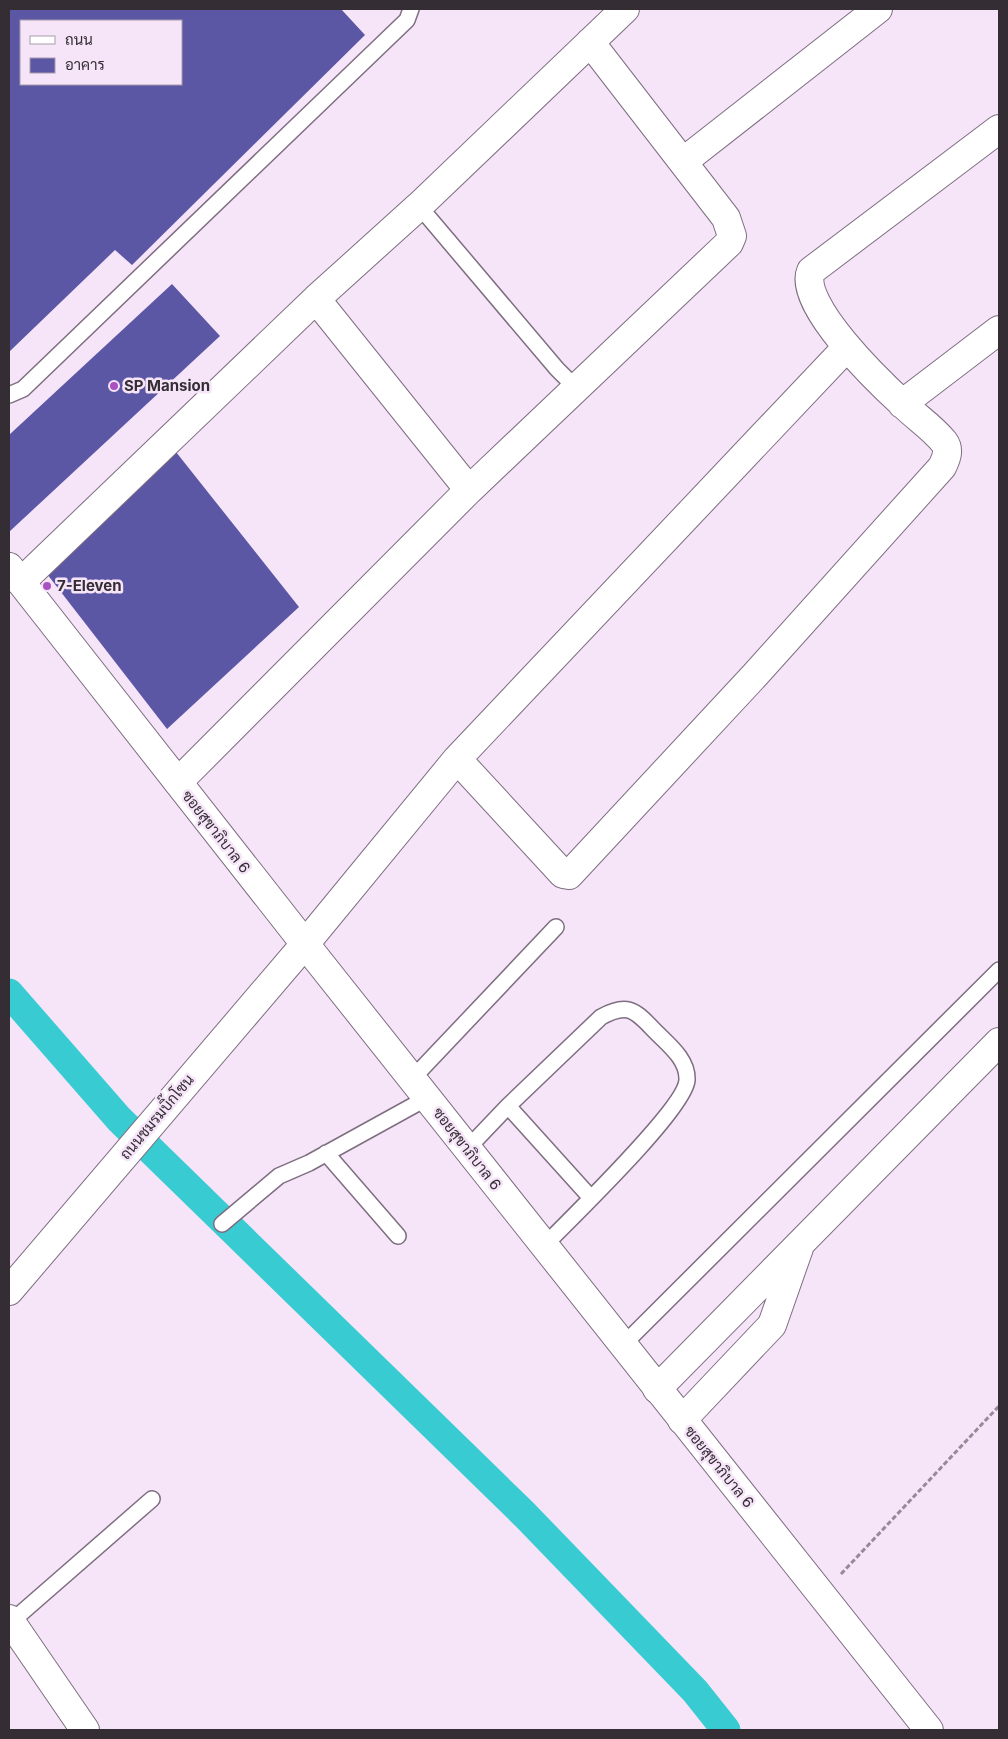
<svg xmlns="http://www.w3.org/2000/svg" width="1008" height="1739" font-family="Inter,Sarabun,sans-serif">
<rect width="100%" height="100%" fill="#f6e4f8"/>
<g fill="none" stroke-linecap="round" stroke-linejoin="round">
<!-- canal -->
<path stroke="#38ccd2" stroke-width="29" d="M9,993L119,1119L525,1515L695,1691L726,1730"/>
</g>
<!-- building -->
<path fill="#5b57a4" fill-rule="evenodd" d="M9,9H341L365,35L132,265L115,250L9,352ZM21,21H181V84H21Z
M172,284L220,336L9,532V435Z
M176,452L299,607L167,729L47,574Z"/>
<g fill="none" stroke-linecap="round" stroke-linejoin="round">
<!-- lane casing -->
<g stroke="#7e6e80" stroke-width="18">
<path id="lane" d="M419,206L557,369L576,388
M9,395L23,389L407,20L411,9
M412,1079L556,927
M508,1106L591,1198
M467,1149L508,1106L601,1017C626,1003 634,1009 652,1028C666,1043 688,1058 687,1080C686,1108 569,1220 544,1246
M326,1153L398,1236
M222,1224L279,1176L309,1163L427,1098
M623,1345L999,970
M11,1622L152,1499"/>
</g>
<!-- street casing -->
<g stroke="#7e6e80" stroke-width="30">
<path id="street" d="M684,161L878,9
M316,299L469,490
M902,404L999,330
M21,582L316,299L419,206L625,9
M457,759L563,874L569,875L755,675L942,467C946,459 950,450 944,442C933,428 916,417 904,405C880,383 797,304 811,271L999,129
M178,782L469,490L729,243L732,236L726,218L590,42
M9,1291L305,944L457,759L847,347
M657,1389L999,1042
M682,1420L772,1325L799,1248
M9,1619L85,1730"/>
</g>
<!-- secondary casing -->
<g stroke="#7e6e80" stroke-width="30">
<path id="secondary" d="M9,567L305,944L929,1730"/>
</g>
<!-- path -->
<path stroke="#968a97" stroke-width="3" stroke-dasharray="5 2.5" stroke-linecap="butt" d="M841,1574L999,1406"/>
<!-- lane -->
<use href="#lane" stroke="#fff" stroke-width="15"/>
<!-- street -->
<use href="#street" stroke="#fff" stroke-width="28"/>
<!-- secondary -->
<use href="#secondary" stroke="#fff" stroke-width="28"/>
</g>
<!-- markers -->
<g fill="#a952bf" stroke="#f6e4f8" stroke-width="2">
<circle cx="114" cy="386" r="5"/>
<circle cx="47" cy="586" r="5"/>
</g>
<g text-anchor="middle" stroke-width="5" stroke-linejoin="round" paint-order="stroke">
<!-- poi labels -->
<g font-size="15" font-weight="bold" fill="#342d34" stroke="#f6e4f8" text-anchor="start">
<text x="124" y="391">SP Mansion</text>
<text x="57" y="591">7-Eleven</text>
</g>
<!-- street labels -->
<g font-size="15" fill="#342d34" stroke="#f6e4f8">
<text transform="translate(216 832) rotate(52)" y="5">ซอยสุขาภิบาล 6</text>
<text transform="translate(157 1117) rotate(-50)" y="5">ถนนชมรมบิ๊กโซน</text>
<text transform="translate(467 1149) rotate(52)" y="5">ซอยสุขาภิบาล 6</text>
<text transform="translate(719 1467) rotate(51)" y="5">ซอยสุขาภิบาล 6</text>
</g>
</g>
<!-- border -->
<rect width="1008" height="1739" fill="none" stroke="#342d34" stroke-width="20"/>
<!-- legend -->
<rect x="20" y="20" width="162" height="65" fill="#f6e4f8" stroke="#a89baa"/>
<rect x="30" y="36" width="25" height="8" fill="#ffffff" stroke="#a89baa"/>
<text x="65" y="45" font-size="15" fill="#342d34">ถนน</text>
<rect x="30" y="58" width="25" height="15" fill="#5b57a4" stroke="#a89baa"/>
<text x="65" y="70" font-size="15" fill="#342d34">อาคาร</text>
</svg>
